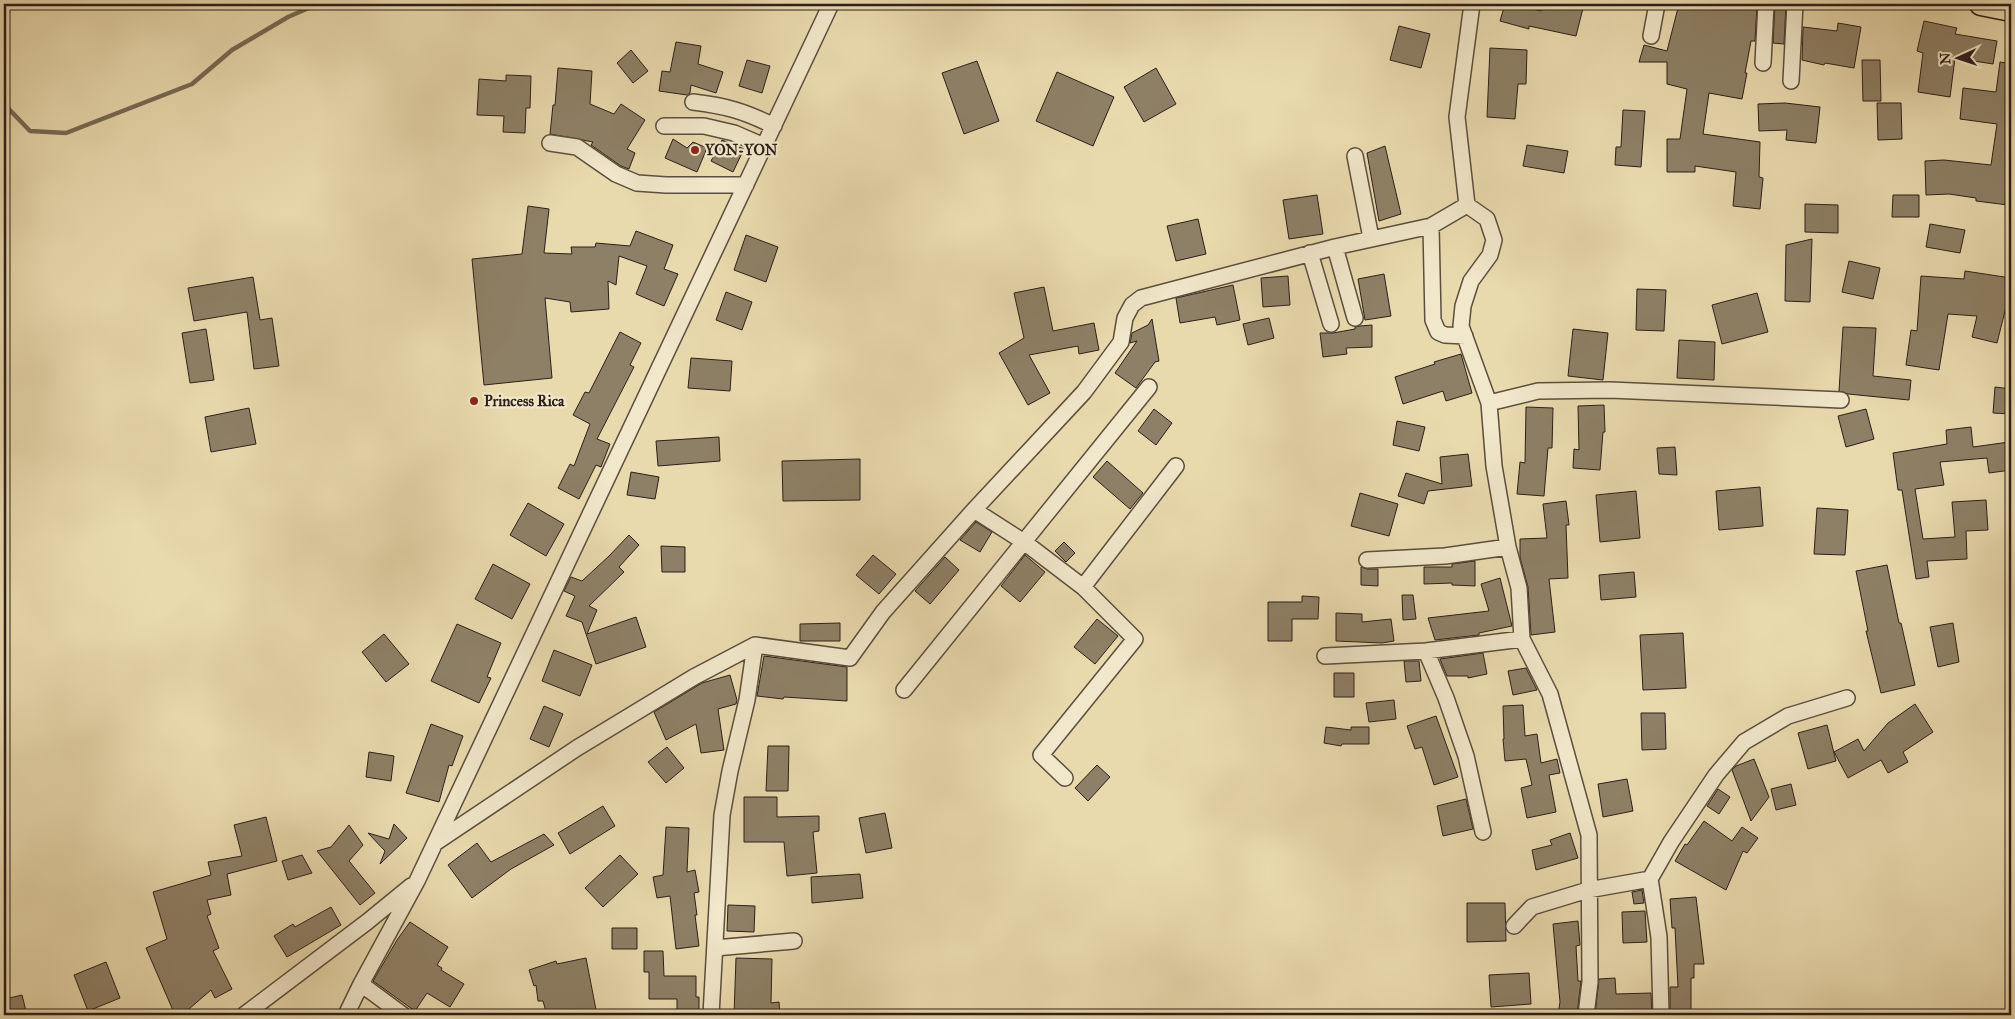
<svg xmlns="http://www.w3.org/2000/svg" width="2015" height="1019" font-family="'IM FELL Great Primer',serif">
<rect width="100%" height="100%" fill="#e9daae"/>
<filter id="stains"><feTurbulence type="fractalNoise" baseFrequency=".004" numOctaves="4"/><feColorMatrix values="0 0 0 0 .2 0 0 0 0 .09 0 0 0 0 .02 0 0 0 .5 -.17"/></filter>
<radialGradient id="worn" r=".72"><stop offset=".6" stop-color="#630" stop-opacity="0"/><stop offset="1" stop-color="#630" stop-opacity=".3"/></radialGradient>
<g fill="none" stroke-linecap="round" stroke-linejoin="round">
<!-- stream -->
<path stroke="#776954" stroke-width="4.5" d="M4,104L30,131L66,133L192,84L232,50L288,17L318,4"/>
</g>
<!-- building -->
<path fill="#8e8066" stroke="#2c1f19" d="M1505,4H1516L1541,11L1542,4H1584L1576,36L1529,26V29L1500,21Z
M1679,4H1757L1755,41H1751L1745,73H1747L1742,99L1709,93L1703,134L1760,142L1759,177L1763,178L1760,209L1733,206L1736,172L1695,166V172H1667V139H1680L1687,89L1667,84V62H1639L1644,45L1667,51Z
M1775,4H1786L1784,44L1773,43Z
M1924,21L1957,28L1955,34L1997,41L1993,64L1955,58L1950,97L1918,92L1923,53L1917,51Z
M1838,23L1861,27L1854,68L1825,63L1824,65L1802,60L1803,27L1837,31Z
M1399,26L1430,34L1421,68L1390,60Z
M676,42L701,46L698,64L723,72L716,93L691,85L690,93L687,95L659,91L662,71L670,72Z
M1490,48L1527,50L1526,84H1518L1515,119L1487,117Z
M631,50L648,71L633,83L617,63Z
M747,60L770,66L762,93L739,86Z
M1862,60H1880L1881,101H1863Z
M977,61L999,121L964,134L942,73Z
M2000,62L2011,64V181L2008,205L1976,201V198L1949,194L1926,195L1925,161L1944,160L1991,165L1997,124L1960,119L1963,88L1996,92Z
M558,68L592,71L590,104L614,114L621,104L645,120L627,149L635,153L629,169L621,166L591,145L593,142L550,134L553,105H555Z
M1156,68L1176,104L1144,122L1124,87Z
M1057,72L1114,97L1093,146L1036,121Z
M506,75L531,76L530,108H526L525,133L503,132L504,116L477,115L479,79L506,81Z
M1785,103L1820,107L1816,143L1786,140L1787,130L1759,131L1758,104Z
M1877,103H1901L1902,139L1878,140Z
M1623,110L1645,111L1641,167L1615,165L1616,147H1621Z
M673,139L687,148L693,142L707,148L697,172L665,158Z
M722,140L744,149L733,172L711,161Z
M1527,145L1568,151L1564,173L1523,166Z
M1385,146L1401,214L1379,221L1367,153Z
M1317,195L1323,234L1289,239L1283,200Z
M1893,195H1919V217H1892Z
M1805,204L1838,205V233L1805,232Z
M528,206L549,209L544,253L572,254L571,247H595L596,243L630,246L636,231L673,245L664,269L678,274L664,306L636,294L647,266L619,256L616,285L608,281L609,309L571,312L570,302L545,298L552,378L484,385L472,259L522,254Z
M1198,219L1206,254L1176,261L1167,226Z
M1930,224L1965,230L1960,253L1926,247Z
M746,235L778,247L766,282L734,270Z
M1812,239L1810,302L1785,301L1786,245Z
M1849,261L1880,268L1873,299L1842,292Z
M1965,271L2011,278V309L2006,307L1997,343L1972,337L1977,316L1948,314L1939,370L1906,365L1911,330L1917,331L1921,276L1964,279Z
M1384,274L1391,316L1365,320L1358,279Z
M1288,276L1290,305L1263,307L1261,278Z
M253,277L260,320L272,318L279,366L254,369L247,312L194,321L188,288Z
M1233,285L1240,320L1217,325L1215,317L1180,323L1176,298Z
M1044,287L1053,331L1094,323L1099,350L1079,354L1078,346L1029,355L1050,393L1028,405L999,353L1024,338L1014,293Z
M1637,289L1666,290L1664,331L1636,330Z
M726,292L752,302L742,330L716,320Z
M1757,293L1768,332L1722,344L1712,305Z
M1269,318L1274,338L1248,345L1243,324Z
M1152,319L1159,361L1155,362L1136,388L1115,373L1137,341L1130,343L1132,333L1148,325Z
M1372,325V347L1346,348L1347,354L1323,357L1320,333H1333L1355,329V327L1360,326Z
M1843,327L1876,328L1873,376L1911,380L1909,400L1848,394L1839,391Z
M206,329L214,380L190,383L182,333Z
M1573,329L1608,333L1603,380L1568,376Z
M620,332L641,343L630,365L634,367L597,439L610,444L601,467L596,465L579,499L558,488L570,464L574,466L590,424L573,415L585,392L589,393Z
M1679,340L1715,342L1714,380L1677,378Z
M1461,354L1472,393L1446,401L1443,391L1403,404L1395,377L1435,364L1434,362Z
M691,358L732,361L730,391L688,388Z
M1995,387L2011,389V414L1993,413Z
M1604,405L1605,432H1603L1600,470L1573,468L1574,449L1579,450L1578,406Z
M1526,407L1553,408L1552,448H1548L1544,496L1517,494L1520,462L1525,463Z
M249,408L256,444L211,452L205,417Z
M1154,409L1172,423L1156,445L1138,431Z
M1866,409L1874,439L1846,447L1838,416Z
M1397,421L1425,427L1419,451L1393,445Z
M1971,427L1973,447L2009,442L2011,470L1989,473L1987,458L1940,462L1944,485L1915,489L1923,539L1955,537L1952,502L1986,500L1988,530L1966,531L1967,559L1927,561L1929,577L1916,579L1902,490H1898L1893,453L1947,444L1946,430Z
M719,437L720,461L658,466L656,441Z
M1675,447L1677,475L1659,474L1657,448Z
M1468,454L1472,486L1428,491L1424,504L1398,496L1406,473L1442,484L1440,457Z
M860,459V500L783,501L782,461Z
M1107,461L1143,493L1130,509L1093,477Z
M631,472L659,477L655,499L627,495Z
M1760,487L1763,526L1719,530L1716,491Z
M1636,491L1640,538L1600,542L1596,495Z
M1360,493L1398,504L1389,536L1351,526Z
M1566,501L1569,525H1566L1568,578L1549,579L1555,632L1531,635L1528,587L1520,557V539L1547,538L1543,504Z
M528,503L564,524L546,556L510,535Z
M1817,508L1848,510L1845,555L1814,554Z
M976,522L992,532L980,552L960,540Z
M629,535L639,545L619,567L624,572L589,606L597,610L587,634L636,617L646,647L596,664L582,622L566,616L575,596L564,591L571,577L582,581L609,556Z
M1064,542L1075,553L1066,562L1055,551Z
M661,546L685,547V572H662Z
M873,555L896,574L879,594L856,575Z
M1025,555L1045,572L1020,602L1001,586Z
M945,557L959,570L930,604L915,591Z
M1475,561V586L1452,585V583L1424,584V567H1452V564Z
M493,564L530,584L512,619L475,599Z
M1887,565L1899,623H1901L1915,685L1881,693L1866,631H1868L1856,571Z
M1361,567L1367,569H1378V586L1361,585Z
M1634,572L1636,597L1601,600L1599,575Z
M1500,578L1512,626L1479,633V635L1435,640L1428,618L1489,611L1481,584Z
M1402,595H1413L1416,619L1403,620Z
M1302,596L1319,597L1318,619H1292V641H1268V602H1302Z
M1336,613L1362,614V622L1391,619L1394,641L1382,643L1336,641Z
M1097,619L1118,636L1095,664L1074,647Z
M840,623V641H800V624Z
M1953,623L1959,662L1938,667L1930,627Z
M457,624L501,643L487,677L491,678L479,703L431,681Z
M1683,633L1686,688L1643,690L1640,635Z
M384,634L409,664L386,682L362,652Z
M554,650L592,665L580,696L542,681Z
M1483,653L1487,674L1468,678V676H1447L1440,659Z
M764,656L847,667V701L784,697L783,699L757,696Z
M1404,661H1419L1421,681L1406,682Z
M1526,668L1537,690L1513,695L1508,671Z
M1334,673H1354V697H1334Z
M730,675L737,700L736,704L718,709L724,750L701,753L696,724L666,740L654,712L702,683Z
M1394,700L1396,719L1369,722L1366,703Z
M1915,704L1933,732L1903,752L1908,762L1888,773L1881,760L1848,778L1834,752L1858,739L1864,751L1888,723Z
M1523,705L1525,736L1537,734L1541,763L1557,759L1560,773L1549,775L1556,812L1527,818L1521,788L1532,785L1526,759L1505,761L1503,739H1504L1503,706Z
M544,706L563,714L549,747L530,739Z
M1641,713H1665L1666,749L1642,750Z
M1436,716L1458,777L1434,785L1422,747L1415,749L1407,726Z
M431,724L463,736L452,766L449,765L439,802L406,793Z
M1827,725L1836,761L1808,769L1798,733Z
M1326,727L1351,730V727H1369V744H1342L1341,746L1324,743Z
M768,746H789L788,791H766Z
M667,747L684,768L666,783L648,762Z
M369,752L394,756L391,781L366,777Z
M1754,759L1769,797L1751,821L1732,770L1736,766Z
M1097,765L1110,777L1088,801L1075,788Z
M1627,779L1633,811L1603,817L1598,784Z
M1791,784L1796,805L1776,810L1771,789Z
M1718,789L1730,797L1719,814L1707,806Z
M744,797H777V817L819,816V831L813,832L817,873L787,876L784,842H744Z
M1466,799L1473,829L1443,836L1437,806Z
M603,806L615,826L570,854L558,833Z
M885,813L892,848L866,853L859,818Z
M266,817L277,861L227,874L231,895L207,900L211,914L207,916L219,948L213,951L232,989L215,998L211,990L182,1015H175L146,948L167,939L153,892L211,875L208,862L242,856L234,825Z
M1704,821L1732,841L1742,827L1758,838L1747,853L1743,851L1726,890L1675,861L1685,844L1687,845Z
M394,824L407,838L380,864L385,851L368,833L389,839Z
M349,825L363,845L349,861L375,893L360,905L317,851L331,847Z
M666,827L689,828L687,872L695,870L699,892L694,893L697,915H695L699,946L676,949L670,896L657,898L653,877L663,875Z
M1570,833L1578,858L1536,870L1532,850L1552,845L1550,840Z
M544,834L554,845L511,869L472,898L448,865L477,843L491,862Z
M302,855L312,873L288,880L282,861Z
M620,855L638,874L603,907L585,888Z
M860,874L863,898L812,903L811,877Z
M1642,890L1644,903L1634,904L1632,892Z
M1696,897L1704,964H1694V978H1691V1010H1670V987H1678L1675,928H1672L1670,899Z
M1467,903H1505L1506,941L1467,942Z
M728,905L755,906L754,932L727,931Z
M331,907L341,925L287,957L274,936L293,924L295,927Z
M1645,911L1647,942L1623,943L1622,912Z
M1578,921L1580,945L1576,946L1578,981H1581L1577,1015H1558L1560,1002L1553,924Z
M410,922L448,947L437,965L442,968L441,970L464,984L450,1007L427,993L415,1011L373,981L397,940Z
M612,928H637V949H612Z
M644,951H663L664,976H696V997H699V1015H677V999H649V972H644Z
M586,958L597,1015H547L543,1001H538L536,985L534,986L529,970L556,961L557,964Z
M736,958L772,959L771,1003L779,1002L780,1015H734Z
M106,962L120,998L88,1011L74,975Z
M1529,973L1531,1004L1491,1007L1489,975Z
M1615,978L1616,994L1651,993L1652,1015H1595L1599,979Z
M22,995L27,1015H9L5,999Z"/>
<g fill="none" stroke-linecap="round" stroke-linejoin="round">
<!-- minor casing -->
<g stroke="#5b4e3e" stroke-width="18">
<path id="minor" d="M1651,36L1657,4
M1763,63L1766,4
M1791,81L1795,4
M693,102C726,106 744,111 774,126
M664,126H704L734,133L764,146
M550,143L577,147L616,174L637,183L666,185H746
M1355,156L1371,238
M1467,205L1487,219L1494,240L1490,255L1471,281L1463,306L1461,326L1489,403L1494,466L1508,547L1519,588L1522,639L1550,694L1589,835L1590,982L1586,1015
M1431,226L1433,320L1438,332L1445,335L1465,336
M1335,247L1355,318
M1310,253L1331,324
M1489,403L1538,391L1610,390L1841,400
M974,510L1024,542L1083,587L1135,639L1041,755L1065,778
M1367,560L1445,556L1508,547
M1083,587L1176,466
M1426,651L1446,698L1466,756L1483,832
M1325,656L1426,651L1522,639
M904,690L1149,387
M435,843L577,748L694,677L755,645L850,658L883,612L974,510L1084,392L1121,342L1125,318L1132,305L1141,298L1335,247L1431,226L1467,205L1457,117L1472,4
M1650,879L1659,937L1661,1015
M1514,926L1532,907L1588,890L1650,879L1671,842L1716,775L1744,742L1788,716L1847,698
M715,948L794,941
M361,984L403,1015
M244,1015L367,922L411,886
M346,1015L361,984L417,881L831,4
M711,1015L722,815L730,771L747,700L755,645"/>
</g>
<!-- highway casing -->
<g stroke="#2c1f19" stroke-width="25">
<path id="highway" d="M1981,4L2011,10"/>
</g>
<!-- minor -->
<use href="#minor" stroke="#f1e7ca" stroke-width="15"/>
<!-- highway -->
<use href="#highway" stroke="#e9daae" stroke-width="22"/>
</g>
<!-- markers -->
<g fill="#8f2418" stroke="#f1e7ca" stroke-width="2">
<circle cx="695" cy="150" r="5"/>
<circle cx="474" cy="401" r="5"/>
</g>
<g text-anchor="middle" stroke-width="4.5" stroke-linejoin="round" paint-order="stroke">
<!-- poi labels -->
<g font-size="15" font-weight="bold" fill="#2c1f19" stroke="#f1e7ca" text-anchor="start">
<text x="705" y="155">YON-YON</text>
<text x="484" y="406">Princess Rica</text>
</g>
</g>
<!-- margin -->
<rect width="2015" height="1019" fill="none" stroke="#e9daae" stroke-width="20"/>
<rect x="5" y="5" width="2005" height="1009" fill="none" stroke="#2c1f19" stroke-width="2.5"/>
<rect x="10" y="10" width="1995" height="999" fill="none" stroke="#2c1f19"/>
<!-- north arrow -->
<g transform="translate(1958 58) rotate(267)" stroke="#f1e7ca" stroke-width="4" paint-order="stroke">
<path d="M0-4L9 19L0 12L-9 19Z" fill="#2c1f19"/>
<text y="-8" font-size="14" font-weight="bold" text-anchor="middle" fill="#2c1f19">N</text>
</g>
<rect width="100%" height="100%" filter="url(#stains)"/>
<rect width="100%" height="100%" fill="url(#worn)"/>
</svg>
